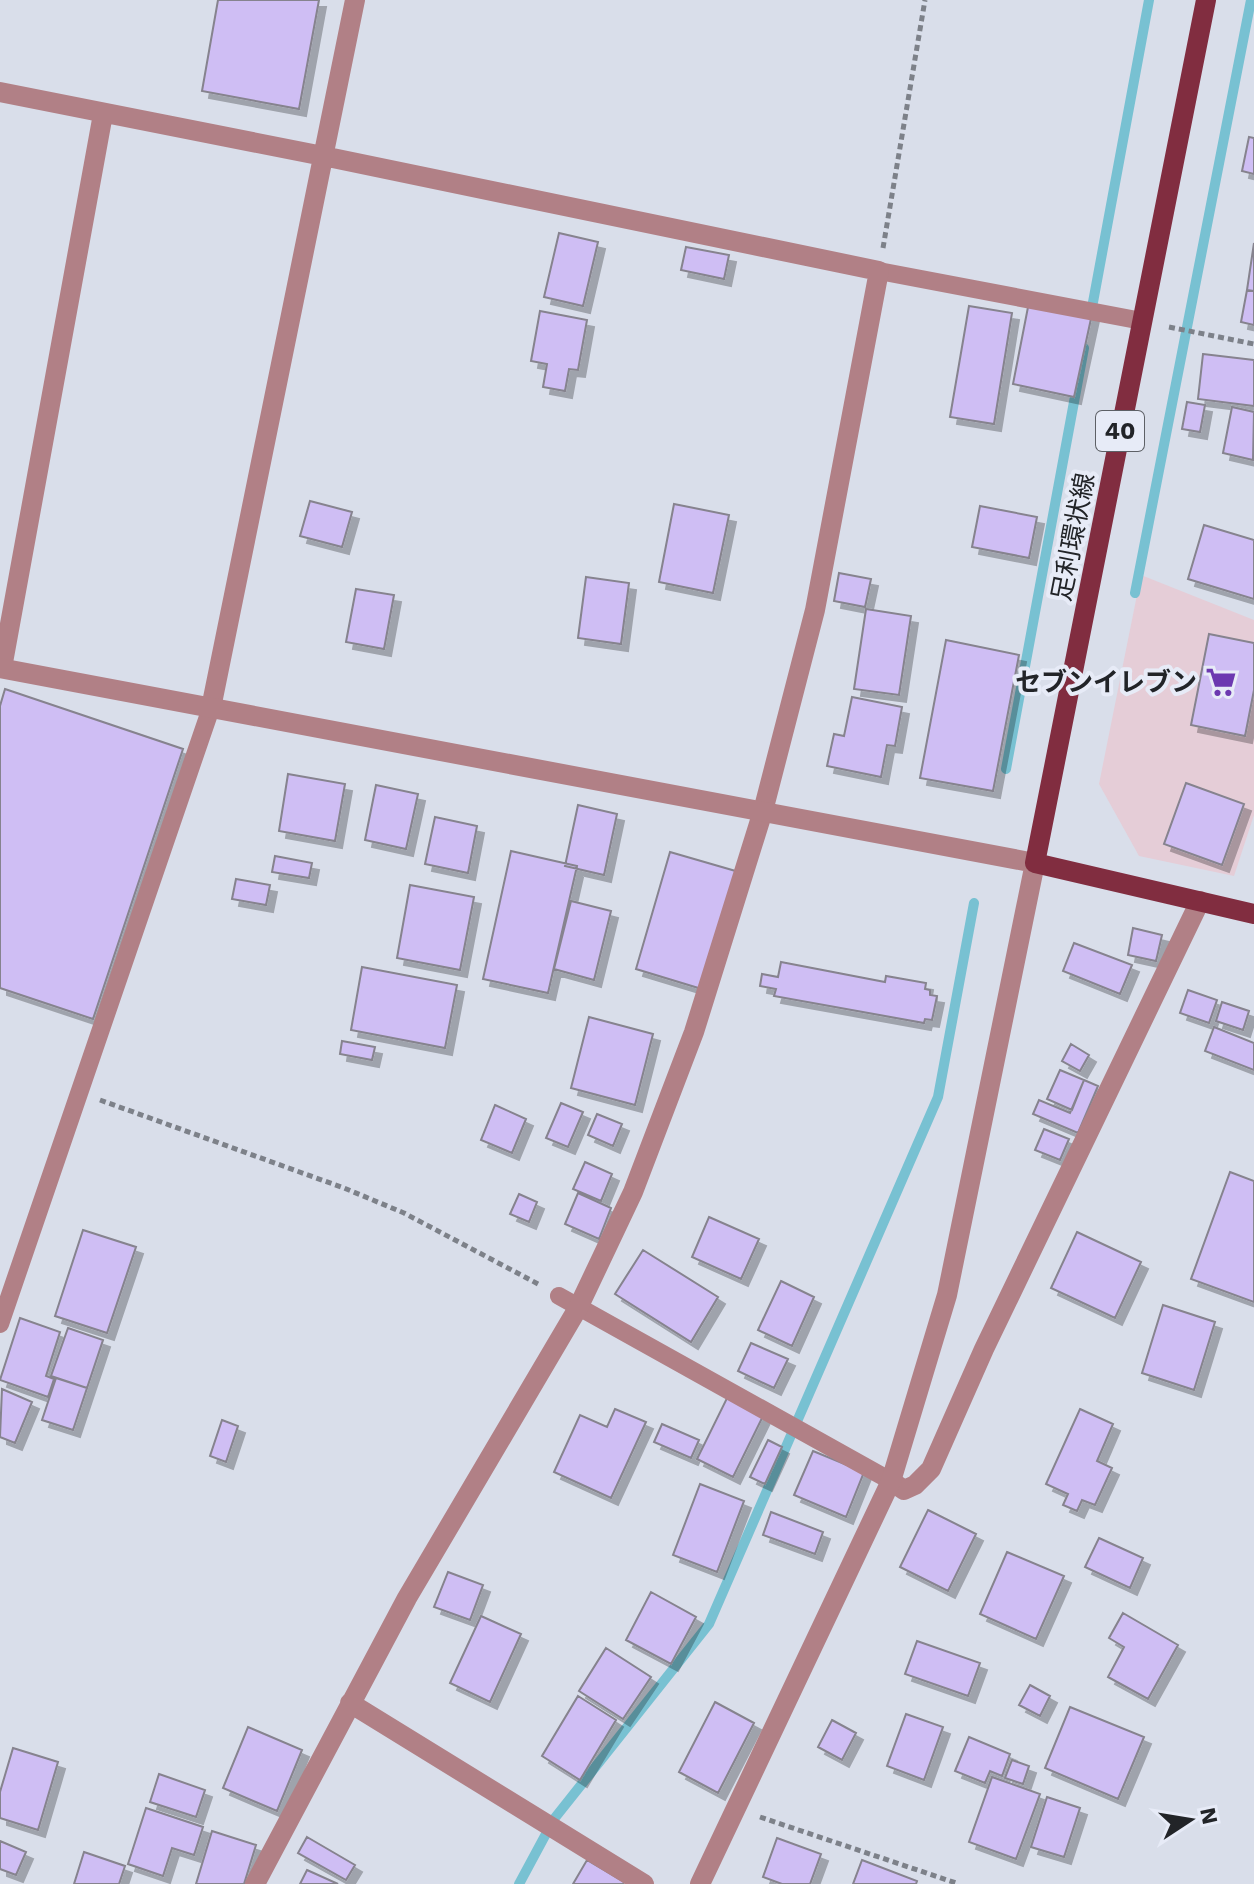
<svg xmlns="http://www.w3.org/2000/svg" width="1254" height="1884" font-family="'Work Sans','Noto Sans JP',sans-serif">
<defs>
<filter id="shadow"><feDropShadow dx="7" dy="7" stdDeviation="0" flood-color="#0004"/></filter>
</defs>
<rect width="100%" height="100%" fill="#d9deea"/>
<!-- commercial -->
<path fill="#e5cdd7" d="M1141,575L1254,620V815L1234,876L1139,856L1099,784Z"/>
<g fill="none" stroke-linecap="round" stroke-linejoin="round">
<!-- stream -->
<path stroke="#78c1d2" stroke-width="10" d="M1091,313L1149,0
M1135,593L1251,0
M1006,769L1084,348
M519,1884L554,1819L709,1624L938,1097L974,903"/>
</g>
<!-- building -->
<path fill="#cfbef4" stroke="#86838e" stroke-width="2" filter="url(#shadow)" d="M218,0H319L299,109L202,91Z
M1249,137L1254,138V174L1242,171Z
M559,233L598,242L583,306L544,297Z
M1254,243V291L1247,290Z
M686,247L729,255L724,279L681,270Z
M1247,290L1254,291V325L1241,322Z
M1029,302L1092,314L1074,397L1013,384Z
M969,306L1012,313L994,424L950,417Z
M540,311L587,320L578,370L569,369L565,391L543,387L547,364L531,361Z
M1203,354L1254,360V406L1198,399Z
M1187,402L1205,405L1200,432L1182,429Z
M1232,407L1254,412L1253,460L1223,453Z
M310,501L352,512L342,547L300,536Z
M674,504L729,515L713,593L659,582Z
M980,506L1037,517L1029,558L972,547Z
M1204,525L1254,540V599L1188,579Z
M839,573L871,579L865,607L834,601Z
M586,577L629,583L621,644L578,638Z
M356,589L394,595L384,649L346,642Z
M866,609L911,616L899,695L854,689Z
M1209,634L1254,643V690L1245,736L1191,725Z
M946,640L1019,655L993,791L920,778Z
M5,689L183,749L93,1019L0,988V706Z
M852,697L902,707L895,746L887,745L881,777L827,766L834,734L844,736Z
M288,774L345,784L335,841L279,831Z
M1186,783L1244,804L1222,865L1164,844Z
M376,785L418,794L406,849L365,840Z
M578,805L617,814L604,875L565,866Z
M435,817L477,826L468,873L425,864Z
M511,851L577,866L548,993L483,979Z
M670,852L739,872L705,990L636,969Z
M275,856L312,863L309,878L272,872Z
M236,879L270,885L266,905L232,899Z
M410,885L474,897L460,970L397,958Z
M571,901L611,911L594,980L554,969Z
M1133,928L1162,935L1156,961L1128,955Z
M1074,943L1132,965L1120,994L1063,971Z
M781,962L885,982L886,976L926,983L925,989L930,990V995L937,996L932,1020L925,1019L924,1023L774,996L776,989L760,986L762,974L778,977Z
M362,967L457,985L445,1048L351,1030Z
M1188,990L1217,1000L1209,1023L1180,1013Z
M1222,1002L1249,1011L1243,1030L1216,1021Z
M589,1017L653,1034L635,1105L571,1088Z
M1214,1027L1254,1043V1070L1205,1051Z
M342,1041L375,1047L372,1060L340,1054Z
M1071,1044L1089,1055L1080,1071L1062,1061Z
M1060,1070L1084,1080L1072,1110L1047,1099Z
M1084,1080L1098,1086L1078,1133L1033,1114L1039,1100L1070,1113Z
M561,1103L583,1112L568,1147L546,1138Z
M495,1105L526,1119L512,1153L481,1140Z
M597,1114L622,1124L613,1146L588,1135Z
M1044,1129L1069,1139L1060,1160L1035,1150Z
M585,1162L612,1174L601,1201L573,1189Z
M1230,1172L1254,1181V1302L1191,1279Z
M578,1193L611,1208L599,1239L565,1224Z
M519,1194L537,1202L529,1222L510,1214Z
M709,1217L759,1239L741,1279L692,1257Z
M83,1230L136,1247L107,1333L55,1316Z
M1077,1232L1141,1262L1115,1318L1051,1288Z
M643,1250L718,1297L691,1342L615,1294Z
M781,1281L814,1297L792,1346L758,1330Z
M1163,1305L1215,1322L1194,1390L1142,1373Z
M20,1318L60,1332L46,1376L54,1379L48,1397L0,1380Z
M68,1328L103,1340L87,1388L51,1376Z
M751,1343L788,1359L774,1388L738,1371Z
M56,1378L87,1388L73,1430L42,1420Z
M2,1389L32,1402L15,1443L0,1437Z
M731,1390L767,1408L733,1477L697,1459Z
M615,1409L646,1422L611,1498L554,1472L580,1415L607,1427Z
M1080,1409L1113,1424L1097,1461L1112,1468L1095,1505L1082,1500L1077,1511L1063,1505L1068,1494L1046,1484Z
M222,1420L238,1426L226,1462L210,1456Z
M662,1424L699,1440L691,1458L654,1442Z
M768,1440L782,1447L765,1484L750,1477Z
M813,1451L864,1472L846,1517L794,1495Z
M700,1484L744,1501L717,1572L673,1555Z
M928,1510L976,1534L948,1591L900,1567Z
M771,1512L823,1532L815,1554L763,1535Z
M1099,1538L1143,1558L1130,1588L1085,1567Z
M1007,1552L1064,1576L1036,1639L980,1614Z
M448,1572L483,1585L470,1620L434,1607Z
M651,1592L696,1617L671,1664L626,1640Z
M1123,1613L1178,1645L1148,1699L1108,1677L1124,1647L1109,1638Z
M481,1616L521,1634L490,1702L450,1683Z
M917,1641L980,1663L968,1696L905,1674Z
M606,1648L651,1677L623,1719L579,1691Z
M1030,1685L1050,1696L1040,1716L1019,1705Z
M578,1696L616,1720L580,1780L542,1756Z
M715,1702L754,1723L718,1793L679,1772Z
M1070,1707L1144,1737L1118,1799L1045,1768Z
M906,1714L943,1727L924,1780L887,1766Z
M832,1720L856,1733L842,1760L818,1747Z
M248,1727L302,1750L277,1811L223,1788Z
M969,1737L1010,1754L1002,1776L990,1771L985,1783L955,1771Z
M13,1748L58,1762L38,1830L0,1818V1792Z
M1012,1760L1029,1766L1023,1784L1005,1778Z
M159,1774L205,1790L196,1817L150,1802Z
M992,1777L1040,1794L1016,1859L969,1842Z
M1047,1797L1080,1808L1064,1857L1031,1847Z
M146,1808L203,1827L194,1855L172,1848L163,1876L128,1864Z
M212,1831L256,1845L244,1884H196Z
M307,1837L355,1865L346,1880L298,1853Z
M777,1838L821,1854L810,1884H782L763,1877Z
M0,1841L26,1852L16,1875L0,1869Z
M84,1852L125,1866L119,1884H74Z
M587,1860L624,1882L623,1884H573Z
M862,1860L917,1881L916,1884H853Z
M307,1870L338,1884H300Z"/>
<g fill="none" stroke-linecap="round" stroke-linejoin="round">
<!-- path -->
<path stroke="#7d8189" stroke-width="5" stroke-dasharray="6 4" stroke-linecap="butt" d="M883,248L925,0
M1169,327L1254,344
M100,1100L344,1188L404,1213L540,1285
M760,1817L959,1884"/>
<!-- service -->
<path stroke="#b18086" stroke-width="18" d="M879,271L1142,321
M559,1296L891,1481
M0,1324L211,708"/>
<!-- minor -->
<path stroke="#b18086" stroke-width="20" d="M0,92L323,156L879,271L815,610L763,811L694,1032L633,1192L578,1308L407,1598L255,1884
M2,668L103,114
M211,708L355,0
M891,1481L904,1490L915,1485L931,1469L984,1349L1200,901
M350,1703L644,1884"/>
<!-- tertiary -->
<path stroke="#b18086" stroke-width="20" d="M0,668L1035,863L947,1295L891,1481L700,1884"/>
<!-- primary -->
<path stroke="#812d40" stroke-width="20" d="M1206,0L1035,863L1254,914"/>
</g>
<!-- icons -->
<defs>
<g id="supermarket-bare" transform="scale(2.4)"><path d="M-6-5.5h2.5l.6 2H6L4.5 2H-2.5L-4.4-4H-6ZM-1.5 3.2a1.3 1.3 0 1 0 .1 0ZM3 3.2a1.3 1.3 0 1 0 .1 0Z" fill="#6c39b0" stroke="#e7ebf7" stroke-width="2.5" paint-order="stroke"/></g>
</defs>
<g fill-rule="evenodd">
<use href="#supermarket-bare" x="1221" y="682"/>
</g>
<g text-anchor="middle" stroke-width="8" stroke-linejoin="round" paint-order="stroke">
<!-- shield labels -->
<rect fill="#e7ebf7" stroke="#5d6066" stroke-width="2" x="1096" y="411" width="48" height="40" rx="6"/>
<g font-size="24" font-weight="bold" fill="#222428">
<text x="1120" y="439">40</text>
</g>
<!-- street labels -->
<g font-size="26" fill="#222428" stroke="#e7ebf7">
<text transform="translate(1073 537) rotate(-79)" y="9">足利環状線</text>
</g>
<!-- poi labels -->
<g font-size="26" font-weight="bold" fill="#222428" stroke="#e7ebf7" text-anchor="end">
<text x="1197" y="691">セブンイレブン</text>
</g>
</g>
<!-- north arrow -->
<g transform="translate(1190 1820) rotate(78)" stroke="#e7ebf7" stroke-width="6" paint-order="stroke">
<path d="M0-6L14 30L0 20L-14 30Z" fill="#222428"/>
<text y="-12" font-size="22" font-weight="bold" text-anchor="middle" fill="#222428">N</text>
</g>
</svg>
